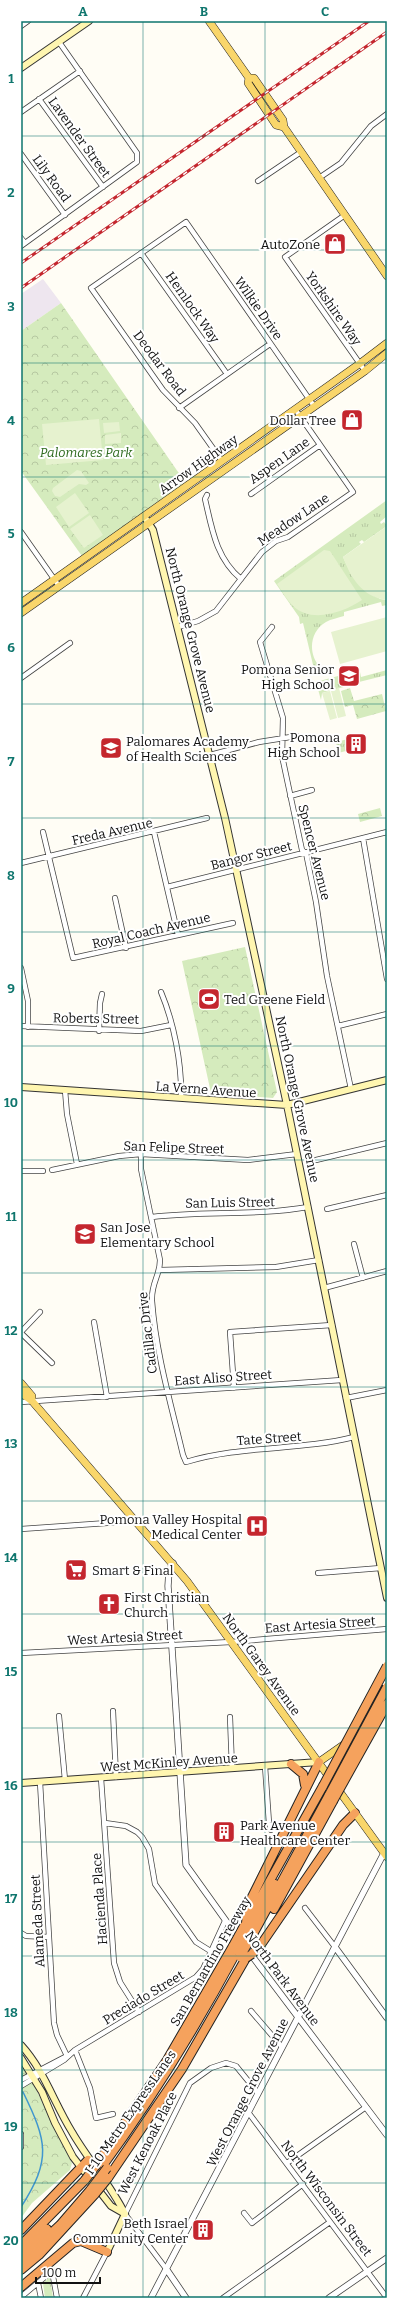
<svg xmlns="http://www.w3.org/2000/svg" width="408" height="2319" font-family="Bitter,serif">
<defs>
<pattern id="grass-tufts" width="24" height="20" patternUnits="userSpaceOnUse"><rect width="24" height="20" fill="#d5ebbd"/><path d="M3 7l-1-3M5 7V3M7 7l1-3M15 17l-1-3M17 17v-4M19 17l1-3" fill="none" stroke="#b6c8a1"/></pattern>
<pattern id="park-crowns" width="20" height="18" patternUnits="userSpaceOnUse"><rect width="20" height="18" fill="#d5ebbd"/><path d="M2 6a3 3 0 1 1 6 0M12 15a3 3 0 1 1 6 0" fill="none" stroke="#b6c8a1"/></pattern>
</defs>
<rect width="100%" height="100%" fill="#fffdf5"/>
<!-- industrial -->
<path fill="#eee6ef" d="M43,279L61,303L21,331V294Z"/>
<!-- grass -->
<path fill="url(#grass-tufts)" d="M387,500V516L380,522L381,524L384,522L387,526L364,542L362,540L359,542L361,544L343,557L352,576L380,599L387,600V605L382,606L381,602L344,612V616C338,618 331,619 326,622C309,632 308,654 320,667L314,669L303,623L300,624L299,617L274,581Z
M387,670V675L355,683L352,675L360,672L361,677Z
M349,673L351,685L322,693L321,700L316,682Z
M352,738L354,749L338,753L336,742Z
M50,2276L53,2298H45L43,2283Z"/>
<!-- park -->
<path fill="url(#park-crowns)" d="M61,303L185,482L82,556L21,471V331Z
M350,688L354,701L382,694L386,711L357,719L353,705L345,707L341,691Z
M380,808L382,816L360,822L358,814Z
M245,947L277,1092L273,1098L211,1093L182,961Z
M21,2065L34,2085L72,2163L70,2170L32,2203L21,2218Z"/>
<!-- pitch -->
<path fill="#e6f2cf" d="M99,419L103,460L46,465L42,424Z
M119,422L120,431L104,433L103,423Z
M121,433V443L105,444V435Z
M77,470L81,471L89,483L86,485L79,484L60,497L55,496L52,491L53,488Z
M75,493L89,513L69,527L56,507Z
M90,515L103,535L84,548L70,529Z
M387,526V600C362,597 351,578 343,557Z
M324,550L330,551L362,600C344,612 312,624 293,606C287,600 282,591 277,584Z
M387,617V651L340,664L331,632Z
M339,688L346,716L338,718L331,691Z
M330,691L337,718L330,720L322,693Z"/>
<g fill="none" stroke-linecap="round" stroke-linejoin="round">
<!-- stream -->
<path stroke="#3f96cf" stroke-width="1.5" d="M21,2207C52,2159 47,2141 23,2092"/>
<!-- minor casing -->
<g stroke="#444" stroke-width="6">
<path id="minor" d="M21,26L28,21
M39,99L103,187
M21,112L80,71
M21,154L65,215
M319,178L341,163L371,126L387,114
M258,181L301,152
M345,215L285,257L365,371
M21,238L25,243
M21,246L137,162V153L59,42
M141,253L227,374
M179,408L270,344
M222,461L195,423L163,390L91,288L186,222L314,406
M251,494L320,445
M207,495L205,499C212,529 216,558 241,579
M21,532L59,586
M178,627L198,621L216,611L262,552L276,541L288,537L353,492L295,409
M272,627L260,642L283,718L282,756L302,850L306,853L316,902L327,976L351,1089
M21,678L70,643
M274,688L285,685
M210,755L259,742L297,736
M290,796L312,790
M43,832L73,958L233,923
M154,832L178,935
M363,838L387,979
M21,863L207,818
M167,887L387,832
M115,898L126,948
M21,968L28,1001V1027
M161,992C174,1023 182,1064 181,1098
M21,1026L141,1031L171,1025
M338,1026L387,1014
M99,1031L100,1003L102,994
M65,1090L67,1114L77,1164
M141,1154V1169L160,1260C160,1276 151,1283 152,1301C156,1354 171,1404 183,1455L186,1462C241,1445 299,1451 354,1437
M316,1160L387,1143
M52,1170L119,1156L141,1154L248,1160L297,1154
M21,1171H43
M327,1209L387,1195
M152,1217C204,1211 256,1216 308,1207
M354,1244L363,1278
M160,1270L276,1267L319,1260
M324,1288L387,1271
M94,1322L107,1397
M21,1332L40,1312
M21,1333L52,1363
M234,1388L230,1332L332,1325
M346,1398L387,1390
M21,1402L342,1380
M21,1529L136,1521
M318,1573L381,1568
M21,1653L231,1642L387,1629
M113,1711L116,1777
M59,1716L65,1780
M230,1717L232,1768
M265,1766L269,1823L271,1830
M101,1778L114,1963L120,1982L139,2012
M40,1782L54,2023L57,2035L67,2056
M105,1823L126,1826L137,1832L142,1837L149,1849L155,1884L196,1942L212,1952
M305,1908L335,1947
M21,1933L26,1936L49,1937
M251,2011L282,2047
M75,2050L90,2088L96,2118L113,2114
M21,2080L67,2056
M21,2086L64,2060L75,2050L196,1977L203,1969L225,1921
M248,2112L387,2298
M21,2134V2147
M287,2163L366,2107
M244,2213L252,2223L303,2184
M167,2270L125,2214L190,2083L211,2068L226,2063L236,2066L258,2093
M52,2271L57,2298
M38,2283L41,2298
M21,2297L52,2271
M83,2298L107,2252
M223,2298L330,2222"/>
</g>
<!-- tertiary casing -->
<g stroke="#444" stroke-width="7">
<path id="tertiary" d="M173,1563L169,1571L168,1586L186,1865L239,1939
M335,1947L387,2018
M249,1952L387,2135
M167,2270L186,2298
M151,2298L384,1853
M329,2298L387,2258"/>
</g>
<!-- secondary casing -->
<g stroke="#333" stroke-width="8">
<path id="secondary" d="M21,68L89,21
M144,516L153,530L225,818L287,1105L387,1598
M21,1087L287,1105L387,1080
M21,1783L319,1762
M21,2045C44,2070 54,2103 72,2132C88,2160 111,2185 125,2214
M21,2058L42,2092L55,2123L73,2157L111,2206L125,2214
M107,2252L125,2214"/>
</g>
<!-- primary casing -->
<g stroke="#222" stroke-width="8">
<path id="primary" d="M209,21L249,78L248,83L276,125L284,127
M249,78H254L283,120L284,127L387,276
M21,603L362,362L387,343
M21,613L365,371L387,353
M21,1383L32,1396V1401
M21,1393L32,1401L187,1581L387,1857
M319,1762L363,1731"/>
</g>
<!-- motorway casing -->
<g stroke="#222" stroke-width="10">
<path id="motorway" d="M291,1764L303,1774L305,1785
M274,1909L333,1801
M249,1918L323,1786
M246,1923L248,1905L319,1762
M248,1931L275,1884
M252,1936L329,1795
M252,1954L260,1946L343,1825L355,1813
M97,2164L167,2060L233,1946
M101,2168C152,2099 196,2027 237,1951
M108,2178L182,2069L246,1958
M21,2230L88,2160
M21,2245L85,2180
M21,2254L47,2229
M21,2261L60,2225L91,2189
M21,2270L39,2255L95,2194
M21,2287L73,2243L81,2241L107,2252"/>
</g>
<!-- minor -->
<use href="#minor" stroke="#fff" stroke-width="4.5"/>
<!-- tertiary -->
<use href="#tertiary" stroke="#fff" stroke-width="5.5"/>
<!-- secondary -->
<use href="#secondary" stroke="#fff6b0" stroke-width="6"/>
<!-- primary -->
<use href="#primary" stroke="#f9d66b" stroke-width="7"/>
<!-- motorway -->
<use href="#motorway" stroke="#f5a25d" stroke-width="8"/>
<!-- rail casing -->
<g stroke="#c4262e" stroke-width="3">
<path id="rail" d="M21,263L369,21
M21,288L387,32"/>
</g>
<!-- rail -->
<use href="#rail" stroke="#fff" stroke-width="1.5" stroke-dasharray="4.5" stroke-linecap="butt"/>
<!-- motorway-bridge casing -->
<g stroke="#222" stroke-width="10" stroke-linecap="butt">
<path id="motorway-bridge" d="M323,1786L387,1666
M329,1795L387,1687
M333,1801L387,1704
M233,1946L244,1926
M237,1951L248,1931
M240,1957L252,1936
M246,1958L252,1954
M85,2180L97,2164
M91,2189L107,2168
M95,2194L108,2178"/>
</g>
<!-- motorway-bridge -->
<use href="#motorway-bridge" stroke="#f5a25d" stroke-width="8"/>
</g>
<!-- grid -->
<path fill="none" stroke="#0f766e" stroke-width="1" stroke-opacity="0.55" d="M143,21V2298M265,21V2298M21,136H387M21,250H387M21,363H387M21,477H387M21,591H387M21,704H387M21,818H387M21,932H387M21,1046H387M21,1160H387M21,1273H387M21,1387H387M21,1501H387M21,1614H387M21,1728H387M21,1842H387M21,1956H387M21,2070H387M21,2183H387"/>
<!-- icons -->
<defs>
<g id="shop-square" transform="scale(1.15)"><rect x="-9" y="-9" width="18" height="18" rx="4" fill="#c4262e" stroke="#fff"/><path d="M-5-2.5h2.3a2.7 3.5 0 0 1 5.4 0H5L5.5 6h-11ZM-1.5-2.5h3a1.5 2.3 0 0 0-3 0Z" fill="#fff"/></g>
<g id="school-square" transform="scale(1.15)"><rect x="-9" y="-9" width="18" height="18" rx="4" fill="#c4262e" stroke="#fff"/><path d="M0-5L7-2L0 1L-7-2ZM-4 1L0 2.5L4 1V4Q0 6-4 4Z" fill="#fff"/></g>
<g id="building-square" transform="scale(1.15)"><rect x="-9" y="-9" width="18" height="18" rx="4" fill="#c4262e" stroke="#fff"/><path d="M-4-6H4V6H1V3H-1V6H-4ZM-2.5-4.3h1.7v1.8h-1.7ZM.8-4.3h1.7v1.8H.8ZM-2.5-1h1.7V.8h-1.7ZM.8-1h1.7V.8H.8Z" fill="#fff"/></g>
<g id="stadium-square" transform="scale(1.15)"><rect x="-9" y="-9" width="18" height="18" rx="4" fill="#c4262e" stroke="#fff"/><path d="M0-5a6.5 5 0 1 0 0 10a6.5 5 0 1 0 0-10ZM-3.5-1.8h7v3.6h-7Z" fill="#fff"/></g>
<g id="hospital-square" transform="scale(1.15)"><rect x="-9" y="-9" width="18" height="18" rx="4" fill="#c4262e" stroke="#fff"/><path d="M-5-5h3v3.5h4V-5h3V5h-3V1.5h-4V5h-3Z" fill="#fff"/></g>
<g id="supermarket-square" transform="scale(1.15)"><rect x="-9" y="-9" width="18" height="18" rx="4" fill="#c4262e" stroke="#fff"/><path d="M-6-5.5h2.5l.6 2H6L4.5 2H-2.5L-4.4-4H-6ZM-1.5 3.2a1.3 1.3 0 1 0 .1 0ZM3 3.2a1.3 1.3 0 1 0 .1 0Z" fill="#fff"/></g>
<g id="church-square" transform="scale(1.15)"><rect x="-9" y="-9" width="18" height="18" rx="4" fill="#c4262e" stroke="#fff"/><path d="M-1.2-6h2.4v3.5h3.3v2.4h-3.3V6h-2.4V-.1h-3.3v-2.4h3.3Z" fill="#fff"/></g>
</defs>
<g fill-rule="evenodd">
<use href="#shop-square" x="335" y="244"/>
<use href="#shop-square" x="352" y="420"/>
<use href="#school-square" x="349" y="676"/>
<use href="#building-square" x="356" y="744"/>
<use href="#school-square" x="111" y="748"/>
<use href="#stadium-square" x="209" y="999"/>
<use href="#school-square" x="85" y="1234"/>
<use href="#hospital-square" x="257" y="1526"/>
<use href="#supermarket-square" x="76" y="1570"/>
<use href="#church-square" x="109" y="1604"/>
<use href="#building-square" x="224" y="1832"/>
<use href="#building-square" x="203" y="2230"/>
</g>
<g text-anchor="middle" stroke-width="4" stroke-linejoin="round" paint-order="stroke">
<!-- street labels -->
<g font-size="13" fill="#111" stroke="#fff">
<text transform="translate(80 137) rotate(54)" y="5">Lavender Street</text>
<text transform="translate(52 178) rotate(54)" y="5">Lily Road</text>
<text transform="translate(193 307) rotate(55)" y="5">Hemlock Way</text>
<text transform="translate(259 308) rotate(55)" y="5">Wilkie Drive</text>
<text transform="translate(334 308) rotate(55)" y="5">Yorkshire Way</text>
<text transform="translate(160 363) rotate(53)" y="5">Deodar Road</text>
<text transform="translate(279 460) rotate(-35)" y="5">Aspen Lane</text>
<text transform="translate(198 464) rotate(-35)" y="5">Arrow Highway</text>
<text transform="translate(293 519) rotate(-34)" y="5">Meadow Lane</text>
<text transform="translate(191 630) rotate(76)" y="5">North Orange Grove Avenue</text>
<text transform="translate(112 831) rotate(-13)" y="5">Freda Avenue</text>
<text transform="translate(315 852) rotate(76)" y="5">Spencer Avenue</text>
<text transform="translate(251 855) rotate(-14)" y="5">Bangor Street</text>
<text transform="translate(151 930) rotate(-13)" y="5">Royal Coach Avenue</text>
<text transform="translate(96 1018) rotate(1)" y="5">Roberts Street</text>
<text transform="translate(206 1089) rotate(4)" y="5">La Verne Avenue</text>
<text transform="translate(298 1099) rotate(78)" y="5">North Orange Grove Avenue</text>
<text transform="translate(174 1147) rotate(2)" y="5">San Felipe Street</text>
<text transform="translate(230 1202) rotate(-1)" y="5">San Luis Street</text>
<text transform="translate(147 1333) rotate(-97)" y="5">Cadillac Drive</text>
<text transform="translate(223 1377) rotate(-4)" y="5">East Aliso Street</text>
<text transform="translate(269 1438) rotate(-4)" y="5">Tate Street</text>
<text transform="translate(320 1624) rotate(-4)" y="5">East Artesia Street</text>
<text transform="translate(125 1637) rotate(-3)" y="5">West Artesia Street</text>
<text transform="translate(262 1664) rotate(54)" y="5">North Garey Avenue</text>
<text transform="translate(169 1762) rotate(-4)" y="5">West McKinley Avenue</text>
<text transform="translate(99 1899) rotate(-94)" y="5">Hacienda Place</text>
<text transform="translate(37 1921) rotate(-93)" y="5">Alameda Street</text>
<text transform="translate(210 1961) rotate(-60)" y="5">San Bernardino Freeway</text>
<text transform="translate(283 1978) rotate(53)" y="5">North Park Avenue</text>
<text transform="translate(143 1997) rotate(-31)" y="5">Preciado Street</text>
<text transform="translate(247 2092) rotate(-63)" y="5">West Orange Grove Avenue</text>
<text transform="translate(130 2112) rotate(-55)" y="5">I-10 Metro ExpressLanes</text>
<text transform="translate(147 2143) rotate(-63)" y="5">West Kenoak Place</text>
<text transform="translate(327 2198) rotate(53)" y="5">North Wisconsin Street</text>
</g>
<!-- poi labels -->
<g font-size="13" fill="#111" stroke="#fff" text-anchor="end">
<text x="320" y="249">AutoZone</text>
<text x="336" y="425">Dollar Tree</text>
<text x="334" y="674">Pomona Senior<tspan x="334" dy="15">High School</tspan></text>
<text x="340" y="742">Pomona<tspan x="340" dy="15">High School</tspan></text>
<text x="126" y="746" text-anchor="start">Palomares Academy<tspan x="126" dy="15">of Health Sciences</tspan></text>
<text x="224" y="1004" text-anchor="start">Ted Greene Field</text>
<text x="100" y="1232" text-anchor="start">San Jose<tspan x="100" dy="15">Elementary School</tspan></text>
<text x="242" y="1524">Pomona Valley Hospital<tspan x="242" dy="15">Medical Center</tspan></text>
<text x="92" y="1575" text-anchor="start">Smart &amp; Final</text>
<text x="124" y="1602" text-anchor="start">First Christian<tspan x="124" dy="15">Church</tspan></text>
<text x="240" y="1830" text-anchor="start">Park Avenue<tspan x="240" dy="15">Healthcare Center</tspan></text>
<text x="188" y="2228">Beth Israel<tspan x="188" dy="15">Community Center</tspan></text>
</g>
<!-- park labels -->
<g font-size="13" font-style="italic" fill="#2f6b1f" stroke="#fff">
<text x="86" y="457">Palomares Park</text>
</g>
</g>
<!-- border -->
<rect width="408" height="2319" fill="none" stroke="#ffffff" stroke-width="44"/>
<!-- scale -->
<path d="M36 2277v6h64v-6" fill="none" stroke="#111111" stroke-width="2"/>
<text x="42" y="2277" font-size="12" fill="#111111" stroke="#ffffff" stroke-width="3" paint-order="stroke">100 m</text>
<rect x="22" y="22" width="364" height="2275" fill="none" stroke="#0f766e" stroke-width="1.5"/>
<g font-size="13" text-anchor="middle" font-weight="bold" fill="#0f766e">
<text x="83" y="16">A</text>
<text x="204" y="16">B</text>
<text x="325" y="16">C</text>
<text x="11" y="83">1</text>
<text x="11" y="197">2</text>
<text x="11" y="311">3</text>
<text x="11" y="425">4</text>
<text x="11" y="538">5</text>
<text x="11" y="652">6</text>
<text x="11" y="766">7</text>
<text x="11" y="880">8</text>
<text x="11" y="993">9</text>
<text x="11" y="1107">10</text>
<text x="11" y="1221">11</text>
<text x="11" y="1335">12</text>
<text x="11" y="1448">13</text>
<text x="11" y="1562">14</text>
<text x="11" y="1676">15</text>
<text x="11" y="1790">16</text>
<text x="11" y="1903">17</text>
<text x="11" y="2017">18</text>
<text x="11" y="2131">19</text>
<text x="11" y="2245">20</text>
</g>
</svg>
